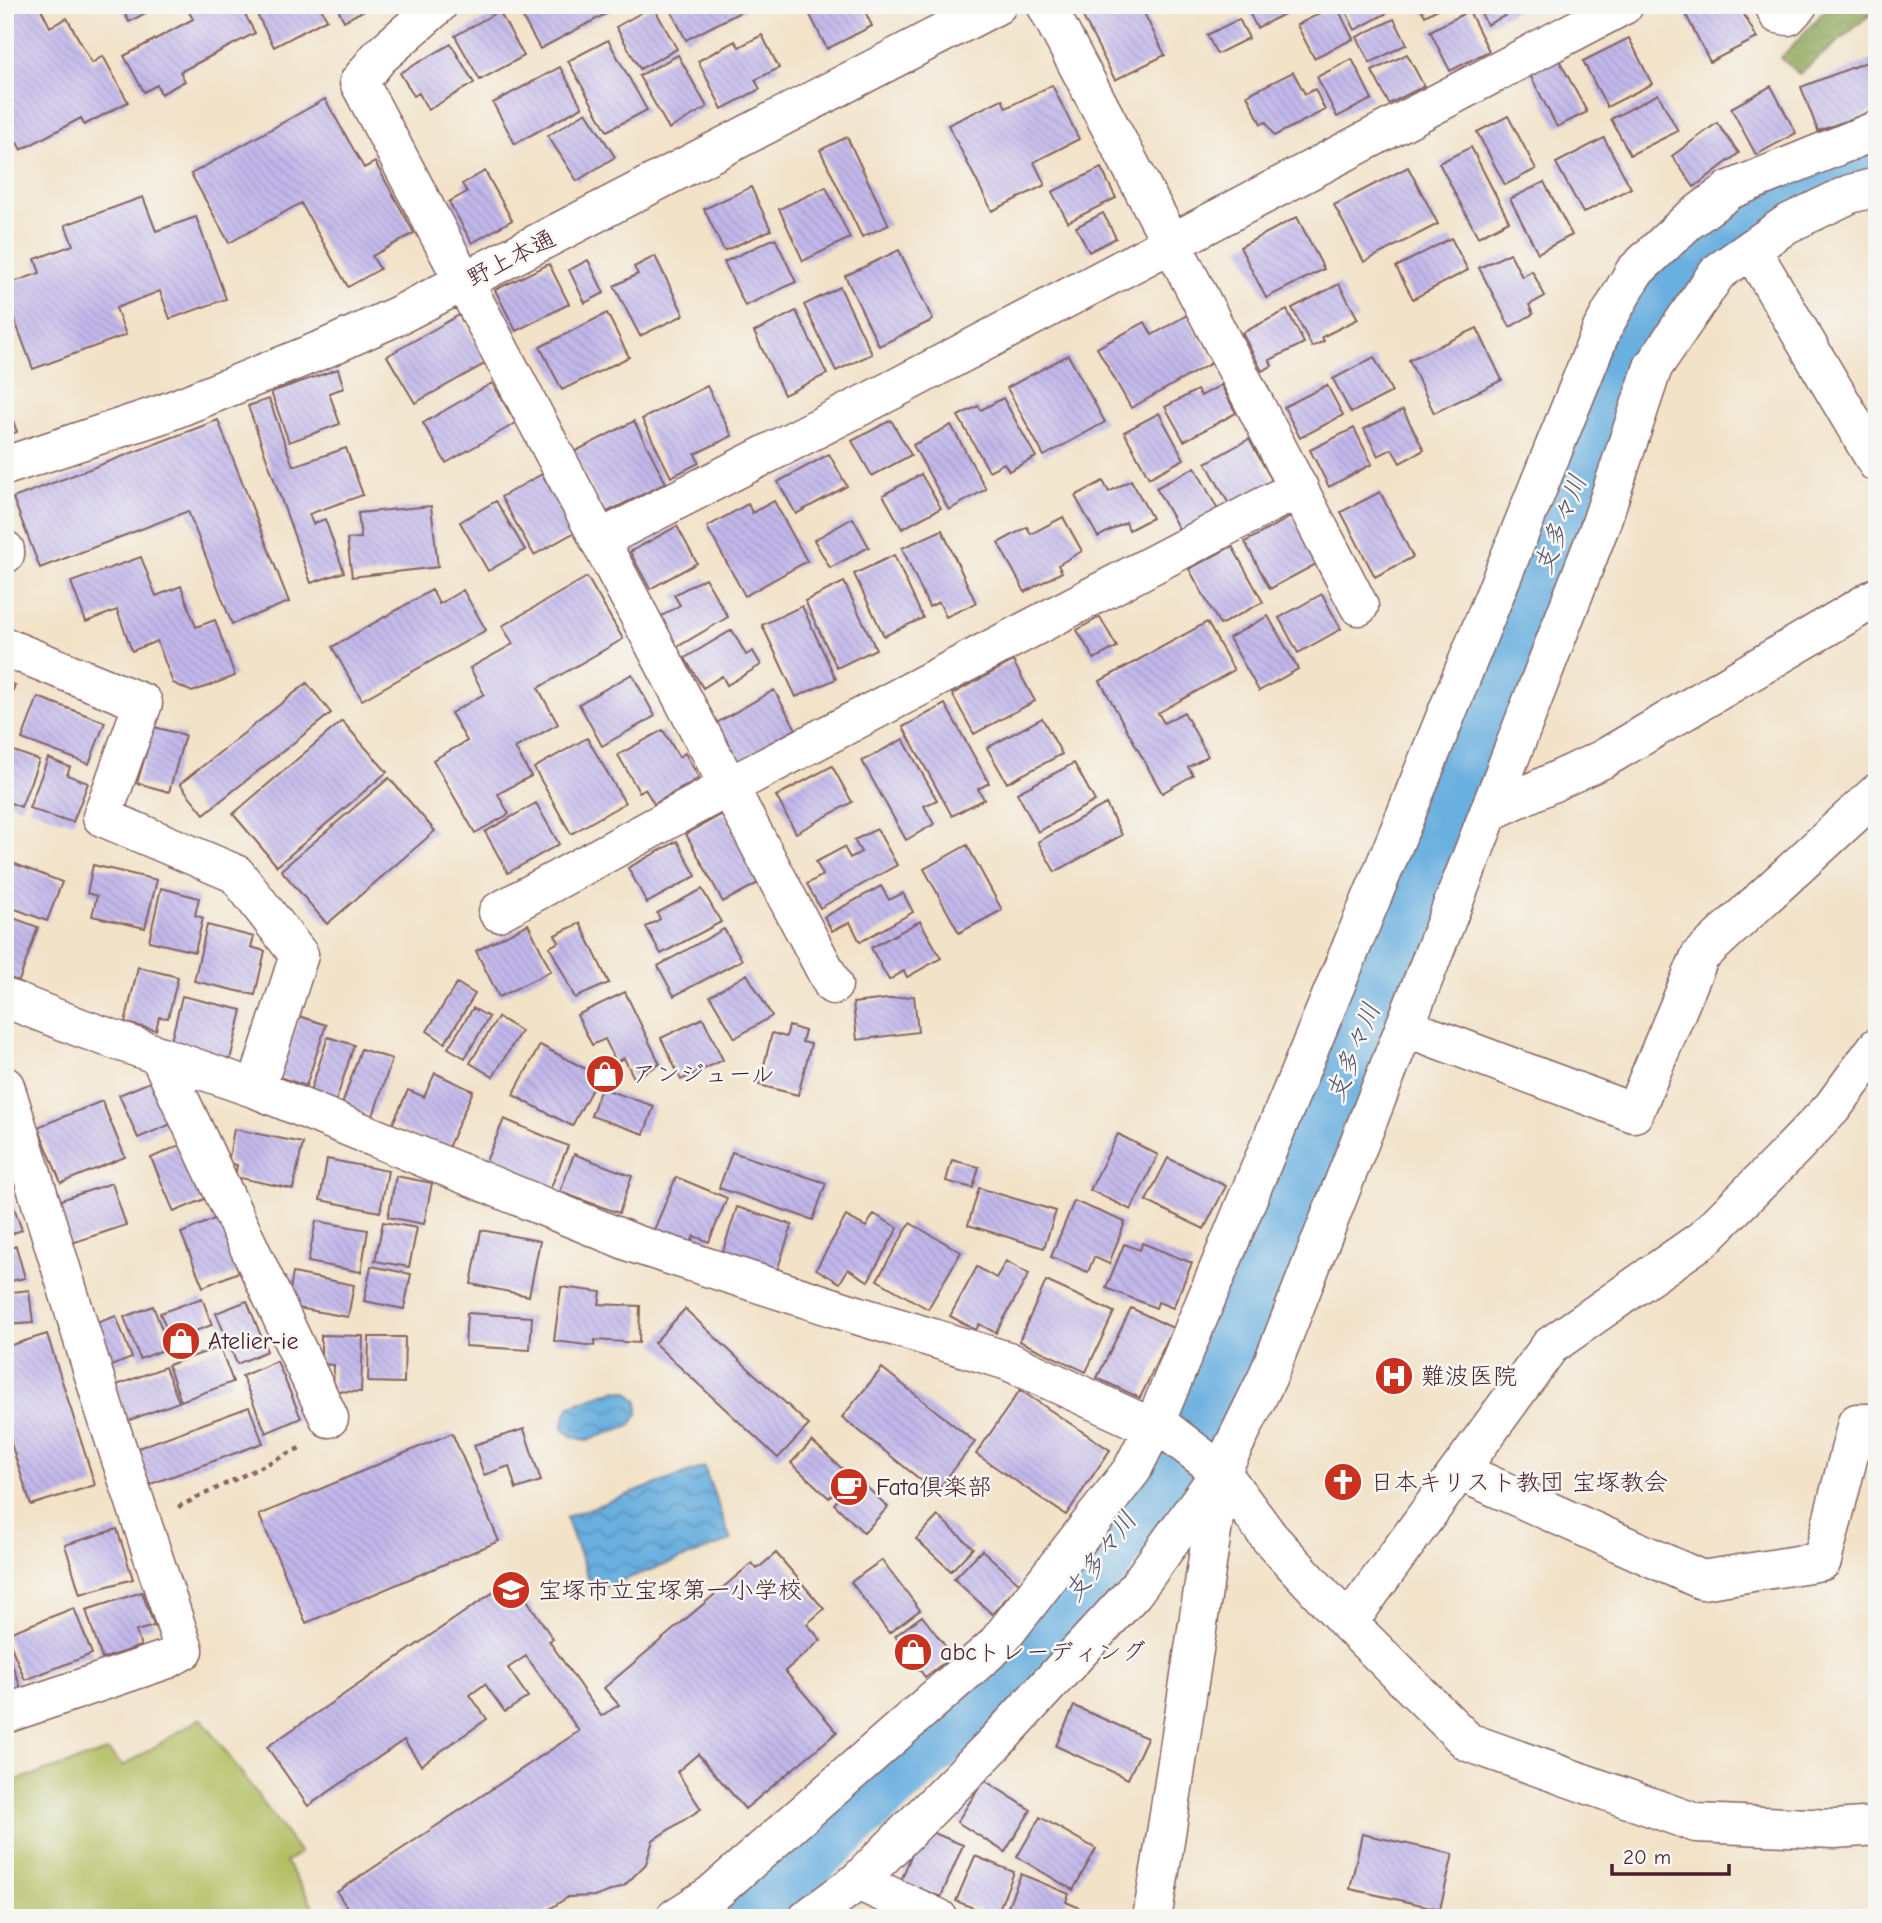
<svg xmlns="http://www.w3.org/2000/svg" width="1882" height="1923" font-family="'Comic Neue','Klee One',sans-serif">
<defs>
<pattern id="forest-crowns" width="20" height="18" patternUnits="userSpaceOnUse" patternTransform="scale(1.75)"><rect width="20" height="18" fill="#8ca557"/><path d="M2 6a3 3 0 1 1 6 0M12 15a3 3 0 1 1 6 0" fill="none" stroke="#748648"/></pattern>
<pattern id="water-waves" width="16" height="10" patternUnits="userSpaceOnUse" patternTransform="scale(1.75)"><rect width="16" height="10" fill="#69afdf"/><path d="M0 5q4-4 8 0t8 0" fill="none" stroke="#588eb5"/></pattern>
<pattern id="building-back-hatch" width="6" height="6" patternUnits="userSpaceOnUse" patternTransform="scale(1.75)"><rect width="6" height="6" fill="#c1b7ea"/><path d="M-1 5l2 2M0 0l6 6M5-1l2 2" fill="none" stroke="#a79dc9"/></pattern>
</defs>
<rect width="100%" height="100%" fill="#f6f6f2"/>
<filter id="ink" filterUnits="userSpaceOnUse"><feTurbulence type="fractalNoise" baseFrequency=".0143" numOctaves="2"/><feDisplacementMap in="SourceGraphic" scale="14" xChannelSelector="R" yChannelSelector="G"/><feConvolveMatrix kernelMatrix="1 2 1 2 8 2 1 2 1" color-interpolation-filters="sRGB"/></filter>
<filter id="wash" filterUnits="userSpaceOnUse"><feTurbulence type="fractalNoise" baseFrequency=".00686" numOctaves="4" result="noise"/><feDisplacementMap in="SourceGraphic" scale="28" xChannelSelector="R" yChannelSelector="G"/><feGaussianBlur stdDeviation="1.57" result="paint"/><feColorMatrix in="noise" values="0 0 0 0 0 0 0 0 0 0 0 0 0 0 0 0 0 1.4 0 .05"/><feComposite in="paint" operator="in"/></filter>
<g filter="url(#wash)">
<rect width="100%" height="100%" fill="#f2e2c8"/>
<!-- grass -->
<path fill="#b1be61" stroke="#7e6e46" stroke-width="2" d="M201,1718L300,1853L286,1862L321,1918H5V1784L108,1751L123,1766Z"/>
<!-- forest -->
<path fill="url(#forest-crowns)" stroke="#6b6241" stroke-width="2" d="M1830,5H1877V9L1799,74L1781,58Z"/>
<!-- water -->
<path fill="url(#water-waves)" stroke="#5a6785" stroke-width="2" d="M615,1390L628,1392L638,1402V1414L630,1426L587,1440L573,1437L563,1429L564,1418L570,1406Z
M704,1467L731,1541L593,1591L566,1517Z"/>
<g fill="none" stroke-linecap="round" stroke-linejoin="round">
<!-- river -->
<path stroke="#69afdf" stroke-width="70" d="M734,1918L938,1733L1057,1614L1194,1428L1352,1055L1619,371L1686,260L1773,195L1863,153L1877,150"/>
</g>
<g id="blocks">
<!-- building -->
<path fill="url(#building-back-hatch)" d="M5,5H39L50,27L67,18L92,63L103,56L128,102L84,125L81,118L21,150L5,120Z
M120,5H160L129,22Z
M188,5H240L255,33L180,72L185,81L161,94L157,85L144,92L124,56L193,19L186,7Z
M252,5H319L327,19L274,47Z
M336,5H374L344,21Z
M529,5H616L617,8L540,49L519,11Z
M668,5H754L686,40Z
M805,5H862L872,26L827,49Z
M1096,5H1140L1165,55L1115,80L1081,13Z
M1245,5H1302L1257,28Z
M1336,5L1353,39L1314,58L1297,25Z
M1343,5H1388L1391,11L1355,30Z
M1419,5H1445L1425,16Z
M1477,5H1526L1487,25Z
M1681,5H1739L1757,38L1710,62Z
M653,6L677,49L640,69L616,27Z
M499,11L524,56L480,80L455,36Z
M1469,11L1489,51L1450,71L1430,31Z
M1239,19L1249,38L1217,54L1207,35Z
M1394,19L1407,44L1370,63L1357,37Z
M762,35L779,68L755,80L760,89L722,109L698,61L735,41L739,47Z
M1629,38L1652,84L1607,107L1583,61Z
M608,40L647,110L607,131L568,61Z
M451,44L474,83L428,110L419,93L414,96L400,73Z
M1407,54L1424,86L1389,104L1372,71Z
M678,55L707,107L669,129L639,76Z
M1558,58L1587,112L1557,127L1529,73Z
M1877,58V110L1818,131L1801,87Z
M1352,59L1372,99L1337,117L1317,77Z
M560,67L582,107L515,144L493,103Z
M1293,72L1305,94L1315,89L1325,110L1274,136L1266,122L1261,124L1247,95Z
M1052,85L1079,139L1034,162L1045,185L992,211L948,125L1002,99L1006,108Z
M1771,86L1796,133L1756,155L1731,108Z
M1658,94L1678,131L1630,155L1611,119Z
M325,99L364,168L375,162L414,233L372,256L380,269L348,287L301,203L229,243L191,174Z
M586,112L615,157L577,181L548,136Z
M1508,116L1536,169L1505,185L1477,132Z
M1717,123L1739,153L1694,187L1672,156Z
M847,137L889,225L862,237L820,150Z
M1604,138L1631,188L1583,213L1556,163Z
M1471,147L1509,221L1478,237L1439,163Z
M1408,167L1438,224L1364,262L1334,205Z
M1101,168L1116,198L1068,222L1052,192Z
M485,171L512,220L472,243L449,202L467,192L462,184Z
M1544,182L1572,235L1538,253L1510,199Z
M751,187L771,230L724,251L704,209Z
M826,187L850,238L803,261L779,209Z
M143,197L156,231L196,217L226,299L170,319L160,291L116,308L126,335L33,369L5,294V285L40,273L35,259L73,245L65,225Z
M1103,213L1116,238L1089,252L1076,227Z
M1297,217L1324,269L1266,298L1240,247Z
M775,238L796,282L745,306L724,262Z
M1451,238L1468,270L1413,299L1396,267Z
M899,250L933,320L879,346L845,276Z
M1510,253L1522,277L1532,271L1545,296L1529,305L1533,314L1510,327L1479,268Z
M655,256L684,315L640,336L614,286L638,274L634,267Z
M588,260L604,293L585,303L569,270Z
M549,264L569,304L516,331L495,290Z
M1339,284L1358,319L1322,337L1324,341L1312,347L1292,308Z
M840,287L872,354L836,371L804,305Z
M1287,310L1304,343L1270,360L1272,366L1262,371L1242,333Z
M796,311L827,374L784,395L754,332Z
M607,313L629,357L562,390L540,347Z
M459,315L486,363L415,403L387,356Z
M1187,315L1213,362L1131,408L1097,348L1145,322L1152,335Z
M1477,328L1502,380L1434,413L1409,360Z
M1068,355L1105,422L1044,456L1007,388Z
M1374,357L1392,392L1351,413L1333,379Z
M338,369L344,388L329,393L340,424L289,442L271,392Z
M492,383L516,423L446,463L423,423Z
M1221,385L1236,413L1184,441L1165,407L1197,390L1201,396Z
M1327,385L1343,415L1300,438L1284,407Z
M707,386L732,436L695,454L699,463L671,477L642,419Z
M1003,398L1036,457L1009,471L1004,463L989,471L958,416L978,406L981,410Z
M5,399L17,432L5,436Z
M269,399L293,466L346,448L363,495L309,514L313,524L325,519L344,572L311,583L248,406Z
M1403,410L1424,450L1400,463L1392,449L1378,456L1364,429Z
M1159,413L1184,459L1149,478L1124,432Z
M218,420L289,602L232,624L188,511L40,568L13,498Z
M891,420L911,455L872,476L852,441Z
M634,421L666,483L605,513L574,452Z
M951,425L986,489L949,510L913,445Z
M1354,428L1372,464L1329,487L1310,450Z
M1249,439L1273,482L1230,506L1206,463Z
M829,454L847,486L796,514L778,482Z
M1195,467L1218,510L1180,531L1156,488Z
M542,474L575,532L534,555L501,497Z
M921,474L941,508L902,529L883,495Z
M1131,480L1152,518L1129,530L1126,522L1098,537L1075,496L1103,481L1109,492Z
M1380,492L1413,557L1375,577L1341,512Z
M496,501L525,550L488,571L460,522Z
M774,501L807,561L745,596L707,527L748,504L752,513Z
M431,506L438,567L352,577L347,539L361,538L358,513Z
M1292,516L1318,563L1270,589L1245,542Z
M1063,517L1082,551L1058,565L1062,572L1025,592L998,543L1027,527L1031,534Z
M853,518L869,547L830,568L814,540Z
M677,526L697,563L650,589L630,552Z
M942,530L976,603L946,617L939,602L929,607L902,548Z
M1232,546L1263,602L1220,625L1189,569Z
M894,555L923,618L884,636L854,574Z
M141,557L156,596L181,586L196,627L215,620L235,676L192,692L173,683L157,641L132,651L117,610L86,622L71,582Z
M587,577L623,639L538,688L558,724L515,748L531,776L498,794L509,814L475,833L433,760L467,741L451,713L484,694L470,668L513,644L502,626Z
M705,578L728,617L677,647L660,617L680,605L674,595Z
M844,582L876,649L837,668L805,601Z
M432,590L439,604L463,590L486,630L362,700L332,647Z
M1322,594L1341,629L1298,653L1279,618Z
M802,606L836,679L796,697L762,625Z
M1268,616L1298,669L1259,691L1229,638Z
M1100,617L1117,647L1094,659L1077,630Z
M1207,622L1234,670L1158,713L1164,723L1184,712L1208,756L1188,767L1193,775L1162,793L1100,681Z
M732,630L746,655L753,651L761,665L727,685L722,676L703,688L685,658Z
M1013,661L1035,701L974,734L952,694Z
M632,674L655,716L602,746L579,704Z
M5,681L15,685L5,709Z
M307,683L331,713L204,814L180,784Z
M774,690L796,729L736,762L715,724Z
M38,697L105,722L89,764L22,739Z
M945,704L989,783L978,789L984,799L952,816L903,727Z
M1042,718L1062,754L1007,783L987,748Z
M342,721L387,772L277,866L233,814Z
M154,727L185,735L169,792L137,783Z
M663,730L679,757L685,753L699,778L654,804L645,789L639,792L618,755Z
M587,738L625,803L571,834L534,768Z
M903,739L937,800L924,806L934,824L906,840L862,761Z
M11,750L39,760L21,807L5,801V765Z
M48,758L70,767L67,775L88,783L73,822L62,819V820L29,808Z
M1074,763L1095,801L1038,832L1017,793Z
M832,766L852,802L796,833L776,796Z
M389,778L435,831L327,924L281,870Z
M536,803L559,844L508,873L485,832Z
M1106,804L1122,835L1055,872L1038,842Z
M724,813L762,881L723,902L686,834Z
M877,829L897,865L820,908L807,884L823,875L816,862L844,847L850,858L861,852L854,840Z
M677,841L696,876L647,903L628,868Z
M967,845L1002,910L959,933L924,869Z
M10,862L62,882L47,921L5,905V872Z
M93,865L157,880L145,928L92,916L97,896L87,893Z
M881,886L889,900L903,893L913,912L860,942L850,922L832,931L824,917Z
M161,888L199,898L195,915L203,918L195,952L149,941Z
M702,889L721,922L661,954L646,927L660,919L657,913Z
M5,915L38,927L19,981L5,977Z
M920,921L941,958L907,977L904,971L889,980L871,948Z
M580,923L609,983L575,998L550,947L559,942L555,935Z
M528,924L551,971L499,997L476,951Z
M207,925L254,937L251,947L265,951L255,995L194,981Z
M724,929L742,960L674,996L658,966Z
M138,967L178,977L168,1018L159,1017L156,1030L125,1023Z
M747,974L772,1016L735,1038L710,996Z
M457,983L475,994L445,1043L427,1031Z
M625,992L660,1064L634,1078L624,1058L616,1062L605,1039L592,1045L577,1015Z
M182,996L242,1010L230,1060L170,1045Z
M914,996L918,1032L857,1040L853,1003Z
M473,1008L489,1017L465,1058L448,1048Z
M299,1016L326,1025L306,1086L279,1077Z
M498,1017L521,1031L493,1077L470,1063Z
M703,1018L723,1060L681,1080L661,1038Z
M789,1026L805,1031L802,1042L811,1044L798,1095L759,1085L772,1033L786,1037Z
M328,1037L354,1045L336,1101L310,1092Z
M540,1045L599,1076L572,1126L513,1095Z
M361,1049L392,1059L373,1116L342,1105Z
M435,1073L473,1091L447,1150L392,1125L408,1090L424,1097Z
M157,1079L176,1122L138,1138L119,1095Z
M601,1088L654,1106L644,1134L591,1116Z
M102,1101L125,1157L61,1183L38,1127Z
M504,1119L568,1146L549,1192L484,1166Z
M234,1129L303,1143L293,1189L235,1177L237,1165L228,1163Z
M1118,1134L1158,1155L1131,1210L1090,1190Z
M182,1144L205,1199L174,1212L151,1158Z
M732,1152L826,1183L813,1220L719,1188Z
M574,1154L632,1176L619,1213L560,1192Z
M1168,1158L1226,1186L1204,1229L1146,1201Z
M327,1159L388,1171L380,1212L320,1200Z
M952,1160L979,1167L973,1188L946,1181Z
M396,1176L432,1183L424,1224L388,1217Z
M676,1177L727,1198L709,1242L694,1236L688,1250L652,1235Z
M5,1182L22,1230L5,1236Z
M112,1183L126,1225L69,1244L55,1202Z
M979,1188L1056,1211L1044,1248L968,1225Z
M1074,1201L1125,1222L1109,1264L1094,1257L1088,1272L1051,1257Z
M737,1207L792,1225L776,1274L721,1257Z
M874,1214L898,1228L868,1281L848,1269L840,1283L816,1269L846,1216L866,1227Z
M219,1217L241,1271L203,1287L181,1233Z
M316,1221L368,1230L361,1272L308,1262Z
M383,1222L417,1228L409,1267L375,1261Z
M910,1223L961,1252L928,1309L877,1280Z
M481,1230L540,1241L529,1296L471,1284Z
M1142,1243L1192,1263L1173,1308L1158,1302L1156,1308L1106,1288L1124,1244L1140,1250Z
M16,1246L25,1278L5,1282V1251Z
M1006,1261L1029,1274L996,1333L979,1324L976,1330L950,1316L977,1267L996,1278Z
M371,1266L411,1274L404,1309L364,1301Z
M293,1273L354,1285L348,1317L287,1306Z
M1046,1281L1114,1312L1086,1372L1019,1341Z
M561,1287L601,1292L599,1304L640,1306L639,1343L595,1340L594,1346L554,1341Z
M29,1290L33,1323L5,1325V1293Z
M202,1298L212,1325L171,1340L160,1313Z
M247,1301L267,1351L237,1364L216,1313Z
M153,1306L169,1348L140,1359L124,1317Z
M1131,1308L1173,1328L1140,1398L1097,1378Z
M685,1309L809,1425L778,1458L654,1343Z
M467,1313L532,1317L530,1350L465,1346Z
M116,1316L132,1358L103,1369L88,1326Z
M47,1334L95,1485L31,1505L5,1425V1347Z
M321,1335L363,1336L361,1392L333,1391L334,1365L321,1364Z
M369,1337H405L404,1383L368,1382Z
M220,1347L233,1382L181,1401L168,1365Z
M277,1361L301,1418L266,1433L242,1376Z
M165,1367L179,1402L127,1421L114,1386Z
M882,1368L975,1442L936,1492L842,1417Z
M1020,1390L1110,1450L1066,1515L976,1454Z
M249,1407L263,1443L148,1485L135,1449Z
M524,1429L541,1481L516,1489L509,1466L484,1475L474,1445Z
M452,1433L499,1541L306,1623L259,1515Z
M812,1441L850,1476L829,1498L791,1463Z
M857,1478L888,1507L864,1533L834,1504Z
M938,1516L973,1548L951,1571L916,1539Z
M117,1529L133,1579L80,1594L65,1545Z
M982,1550L1020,1584L992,1614L954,1579Z
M776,1553L824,1609L807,1624L821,1640L785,1671L837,1732L745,1809L698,1754L677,1772L701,1809L653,1840L646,1864L624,1886L597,1896L568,1897L536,1918H354L337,1892L579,1731L526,1656L508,1668L528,1697L505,1712L485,1684L470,1695L487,1719L421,1765L404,1740L308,1806L267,1747L513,1579L553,1639L549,1641L601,1716L619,1705L604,1688L752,1563L757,1569Z
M882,1560L920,1610L889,1633L851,1582Z
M142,1592L154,1626L136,1631L141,1646L102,1659L86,1610Z
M74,1608L92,1654L25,1680L6,1634Z
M922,1616L953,1656L925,1677L895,1636Z
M5,1647L21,1688L5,1694Z
M1074,1706L1147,1738L1128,1779L1056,1746Z
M984,1780L1031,1810L1005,1852L957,1822Z
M1040,1817L1096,1849L1073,1890L1017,1857Z
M922,1828L963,1845L941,1897L901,1881Z
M1362,1834L1453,1854L1440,1909L1350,1889Z
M975,1856L1014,1872L996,1917L956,1901Z
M1021,1874L1069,1894L1066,1902L1102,1918H1003Z"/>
</g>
</g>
<g filter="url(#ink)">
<use href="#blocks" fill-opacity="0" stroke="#856362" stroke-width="2"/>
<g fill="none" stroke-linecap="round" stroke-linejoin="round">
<!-- minor casing -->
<g stroke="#856362" stroke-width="41">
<path id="minor" d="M438,5L379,57L359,82L833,985
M1046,5L1172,244L1359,606
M1774,5L1778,14L1788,16L1798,5
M1751,249L1877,463
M5,466L165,413L326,348L399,315L997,5
M599,540L898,387L1624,5
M5,550V554
M5,647L143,703L102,817L236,874L299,955L256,1089
M1489,812L1600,526L1653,367L1717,273L1787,224L1850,194L1877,187
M498,912L728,787L1299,488
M5,998L81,1028L256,1089L635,1244L860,1316L1008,1361L1153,1428L1165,1429L1221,1472L1269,1537L1348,1623L1468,1742L1696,1823L1834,1829L1877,1826
M1405,1027L1634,1113L1700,956L1877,793
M159,1055L329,1418
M5,1086L104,1408L184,1650L168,1659L5,1714
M1459,1471L1702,1580L1822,1561L1857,1423H1877
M1348,1623L1550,1346L1703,1239L1780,1162L1832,1108L1877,1047
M858,1881L938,1918
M675,1918L711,1895L995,1646L1132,1470L1153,1428L1396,839L1602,329L1634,272L1687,222L1730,190L1877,130
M808,1918L858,1881L993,1745L1133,1593L1217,1477
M1152,1918L1164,1847L1221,1472L1267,1378L1489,812L1603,759L1877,597"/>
</g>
<!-- path -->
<path stroke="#856362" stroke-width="4.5" stroke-dasharray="5 5" stroke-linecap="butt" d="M178,1507L302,1447"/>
<!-- minor -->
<use href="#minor" stroke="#fff" stroke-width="38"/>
</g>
</g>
<!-- icons -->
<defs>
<g id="shop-disc" transform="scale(2.0125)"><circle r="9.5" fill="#c8321e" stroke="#f6f6f2"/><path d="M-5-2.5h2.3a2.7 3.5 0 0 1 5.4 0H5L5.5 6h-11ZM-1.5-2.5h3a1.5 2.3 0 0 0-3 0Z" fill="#fff"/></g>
<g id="hospital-disc" transform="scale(2.0125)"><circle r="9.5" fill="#c8321e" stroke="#f6f6f2"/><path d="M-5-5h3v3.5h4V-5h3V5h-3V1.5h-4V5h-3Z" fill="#fff"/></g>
<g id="church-disc" transform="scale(2.0125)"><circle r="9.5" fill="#c8321e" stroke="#f6f6f2"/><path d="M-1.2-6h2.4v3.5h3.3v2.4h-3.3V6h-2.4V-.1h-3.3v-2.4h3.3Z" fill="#fff"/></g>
<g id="cafe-disc" transform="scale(2.0125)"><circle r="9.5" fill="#c8321e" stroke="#f6f6f2"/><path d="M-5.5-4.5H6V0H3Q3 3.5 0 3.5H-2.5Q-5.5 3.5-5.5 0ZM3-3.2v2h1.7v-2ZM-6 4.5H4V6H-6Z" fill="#fff"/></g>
<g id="school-disc" transform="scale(2.0125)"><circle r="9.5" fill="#c8321e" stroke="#f6f6f2"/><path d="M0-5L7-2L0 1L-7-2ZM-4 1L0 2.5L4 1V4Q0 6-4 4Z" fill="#fff"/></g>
</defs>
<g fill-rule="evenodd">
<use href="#shop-disc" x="605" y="1074"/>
<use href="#shop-disc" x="181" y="1341"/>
<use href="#hospital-disc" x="1394" y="1376"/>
<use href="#church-disc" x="1343" y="1482"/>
<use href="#cafe-disc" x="849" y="1487"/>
<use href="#school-disc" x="511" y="1590"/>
<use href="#shop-disc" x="913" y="1652"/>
</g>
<g text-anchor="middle" stroke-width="5" stroke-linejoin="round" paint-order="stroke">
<!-- street labels -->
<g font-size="24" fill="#4a1f2b" stroke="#f6f6f2">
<text transform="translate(511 258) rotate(-27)" y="8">野上本通</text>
</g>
<!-- poi labels -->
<g font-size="24" fill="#4a1f2b" stroke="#f6f6f2" text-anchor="start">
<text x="632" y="1082">アンジュール</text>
<text x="208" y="1349">Atelier-ie</text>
<text x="1421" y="1384">難波医院</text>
<text x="1370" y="1490">日本キリスト教団 宝塚教会</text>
<text x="876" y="1495">Fata倶楽部</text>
<text x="538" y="1598">宝塚市立宝塚第一小学校</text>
<text x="940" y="1660">abcトレーディング</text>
</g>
<!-- water labels -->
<g font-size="26" font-style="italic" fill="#55516a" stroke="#f6f6f2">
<text transform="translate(1560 524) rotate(-69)" y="9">支多々川</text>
<text transform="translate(1353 1052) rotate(-68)" y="9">支多々川</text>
<text transform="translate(1100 1556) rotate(-54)" y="9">支多々川</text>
</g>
</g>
<!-- margin -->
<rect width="1882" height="1923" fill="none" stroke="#f6f6f2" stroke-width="28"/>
<!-- scale -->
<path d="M1612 1864v10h117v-10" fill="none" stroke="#4a1f2b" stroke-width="3.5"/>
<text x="1623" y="1864" font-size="21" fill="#4a1f2b" stroke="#f6f6f2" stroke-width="5" paint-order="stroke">20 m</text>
</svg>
